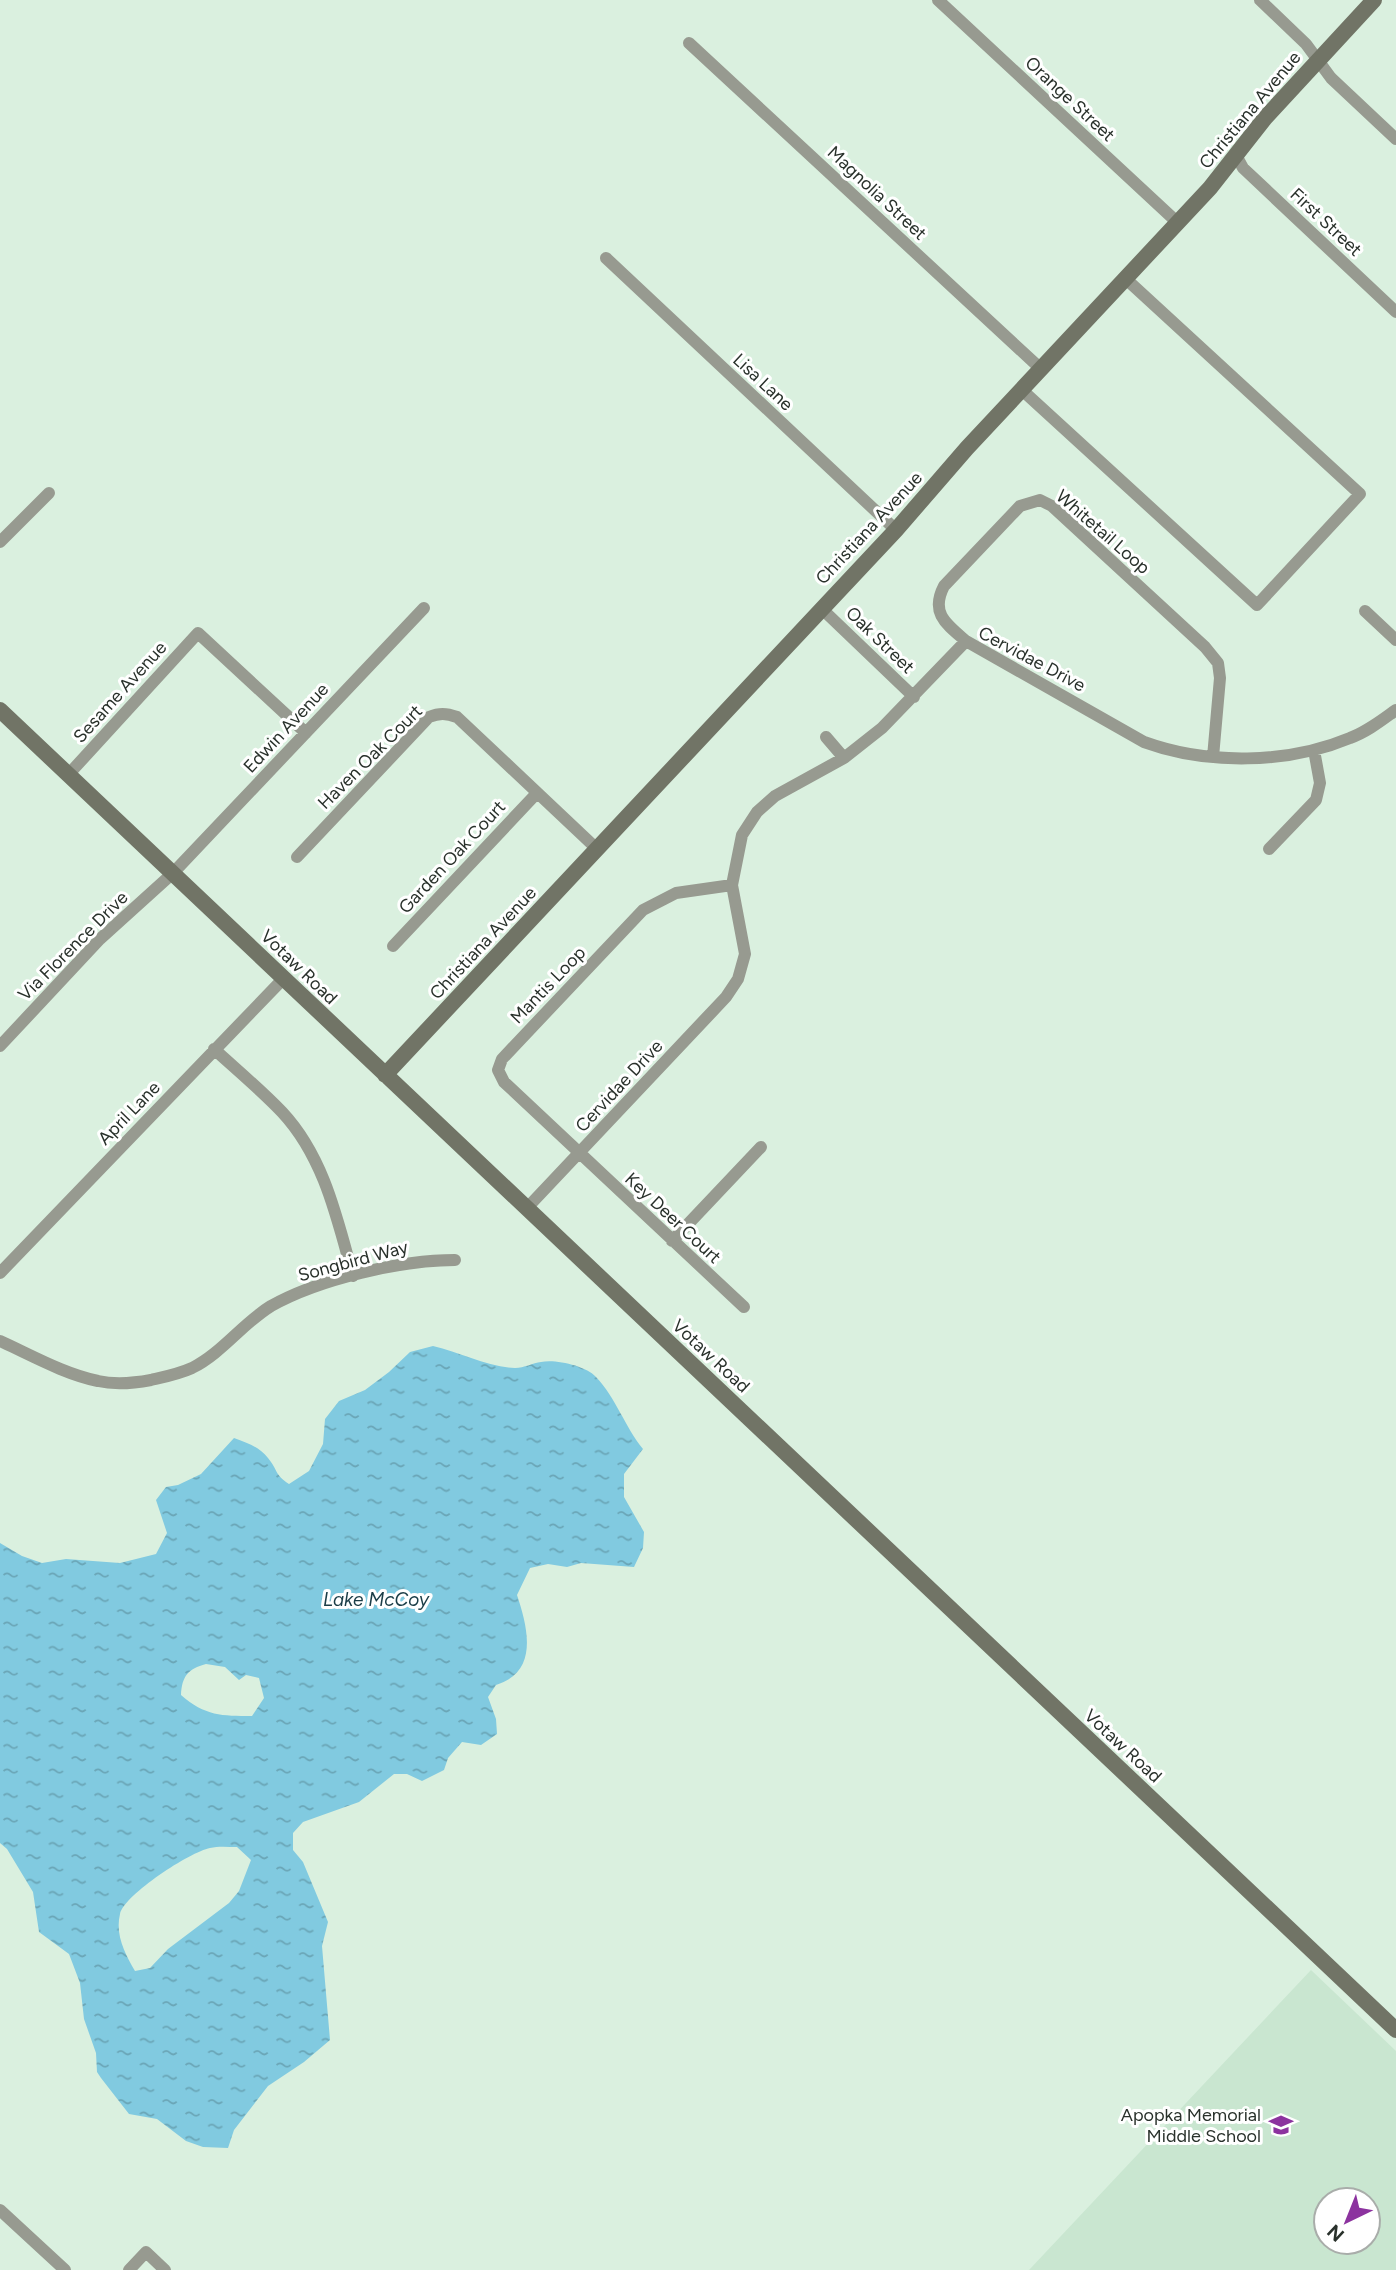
<svg xmlns="http://www.w3.org/2000/svg" width="1396" height="2270" font-family="Figtree,sans-serif">
<defs>
<pattern id="water-ripples" width="26" height="14" patternUnits="userSpaceOnUse" patternTransform="scale(1.75)"><rect width="26" height="14" fill="#81cae0"/><path d="M2 4q2-2 4 0t4 0M15 11q2-2 4 0t4 0" fill="none" stroke="#6aa5b6"/></pattern>
</defs>
<rect width="100%" height="100%" fill="#daf0df"/>
<!-- built -->
<path fill="#c9e6d0" fill-rule="evenodd" d="M1311,1970L1396,2051V2270H1029ZM1326,2200H1368V2242H1326Z"/>
<!-- water -->
<path fill="url(#water-ripples)" fill-rule="evenodd" d="M433,1346C460,1352 487,1367 515,1368C524,1368 533,1363 541,1362C556,1359 586,1366 596,1377C616,1398 625,1427 643,1449L624,1474V1497L644,1532L643,1548L634,1567L581,1563L567,1567L548,1564L530,1568L517,1595C528,1628 539,1672 496,1685L488,1697L496,1719L497,1734L481,1745L462,1742L448,1758L444,1770L422,1781L407,1774H394L359,1802L303,1822L293,1833V1850L303,1862L328,1922L322,1946L330,2040L304,2062L268,2086L234,2130L228,2148L203,2147L186,2141L157,2119L129,2114L101,2078L97,2072L96,2053L84,2019L80,1983L69,1954L39,1932L33,1892L7,1849L0,1843V1543L22,1556L42,1563L66,1559L120,1563L156,1554L167,1533L156,1500L166,1487L178,1485L201,1474L234,1438C248,1443 259,1447 268,1458C278,1470 274,1474 289,1484L309,1471L323,1444L325,1419L339,1401L365,1390L389,1372L410,1352ZM206,1664L225,1667L239,1680L246,1675L259,1678L264,1698L252,1716C222,1716 205,1716 181,1695C182,1676 188,1669 206,1664ZM237,1847L251,1860L239,1891L229,1903L168,1949L150,1968L135,1971C125,1954 115,1935 120,1914C125,1894 190,1852 210,1848C218,1846 228,1847 237,1847Z"/>
<g fill="none" stroke-linecap="round" stroke-linejoin="round">
<!-- street -->
<path stroke="#979a90" stroke-width="12" d="M938,0L1178,223
M1260,0L1306,44L1331,78L1396,139
M689,43L1041,369
M1236,155L1243,168L1396,312
M606,258L896,530
M1022,390L1257,605L1360,494L1126,279
M0,542L49,493
M821,608L914,697
M1365,611L1396,640
M826,737L844,758
M1213,757L1220,678L1218,663L1205,647L1052,506L1040,500L1020,506L944,586C930,613 946,624 966,641L1144,742C1207,765 1288,764 1350,738C1367,732 1382,720 1396,710
M68,775L198,633L306,733
M1269,849L1316,800L1320,783L1314,750
M297,857L429,717C439,713 446,713 457,717L597,849
M732,885L676,893L643,910L502,1059L498,1070L504,1082L744,1307
M393,946L537,793
M0,1046L100,939L173,873L424,608
M214,1049C237,1070 261,1090 282,1112C324,1157 337,1218 353,1276
M527,1208L726,997L738,979L745,954L732,885L742,835L757,812L775,796L844,758L882,728L966,641
M672,1241L761,1147
M0,1273L284,978
M0,1341C31,1355 64,1374 98,1381C115,1385 135,1383 151,1380C164,1377 179,1374 192,1368C222,1353 243,1323 271,1306C319,1279 401,1260 455,1260
M0,2210L65,2270
M129,2270L146,2252L165,2270"/>
<!-- secondary -->
<path stroke="#717466" stroke-width="16" d="M0,710L1396,2030
M385,1075L896,530L967,448L1210,188L1265,118L1374,0"/>
</g>
<!-- icons -->
<defs>
<g id="school-bare" transform="scale(1.89)"><path d="M0-5L7-2L0 1L-7-2ZM-4 1L0 2.5L4 1V4Q0 6-4 4Z" fill="#8c339f" stroke="#fff" stroke-width="2.5" paint-order="stroke"/></g>
</defs>
<g fill-rule="evenodd">
<use href="#school-bare" x="1281" y="2125"/>
</g>
<g text-anchor="middle" stroke-width="6" stroke-linejoin="round" paint-order="stroke">
<!-- street labels -->
<g font-size="18" fill="#29312b" stroke="#fff">
<text transform="translate(1070 99) rotate(43)" y="6">Orange Street</text>
<text transform="translate(1250 110) rotate(-50)" y="6">Christiana Avenue</text>
<text transform="translate(877 193) rotate(43)" y="6">Magnolia Street</text>
<text transform="translate(1326 222) rotate(43)" y="6">First Street</text>
<text transform="translate(763 382) rotate(43)" y="6">Lisa Lane</text>
<text transform="translate(869 528) rotate(-47)" y="6">Christiana Avenue</text>
<text transform="translate(1103 532) rotate(41)" y="6">Whitetail Loop</text>
<text transform="translate(880 640) rotate(44)" y="6">Oak Street</text>
<text transform="translate(1032 659) rotate(28)" y="6">Cervidae Drive</text>
<text transform="translate(120 692) rotate(-48)" y="6">Sesame Avenue</text>
<text transform="translate(286 728) rotate(-47)" y="6">Edwin Avenue</text>
<text transform="translate(370 757) rotate(-45)" y="6">Haven Oak Court</text>
<text transform="translate(452 857) rotate(-47)" y="6">Garden Oak Court</text>
<text transform="translate(483 943) rotate(-47)" y="6">Christiana Avenue</text>
<text transform="translate(73 946) rotate(-45)" y="6">Via Florence Drive</text>
<text transform="translate(299 967) rotate(44)" y="6">Votaw Road</text>
<text transform="translate(548 985) rotate(-46)" y="6">Mantis Loop</text>
<text transform="translate(619 1086) rotate(-47)" y="6">Cervidae Drive</text>
<text transform="translate(129 1113) rotate(-46)" y="6">April Lane</text>
<text transform="translate(673 1218) rotate(43)" y="6">Key Deer Court</text>
<text transform="translate(353 1261) rotate(-15)" y="6">Songbird Way</text>
<text transform="translate(711 1356) rotate(43)" y="6">Votaw Road</text>
<text transform="translate(1123 1746) rotate(43)" y="6">Votaw Road</text>
</g>
<!-- poi labels -->
<g font-size="18" fill="#29312b" stroke="#fff" text-anchor="end">
<text x="1261" y="2121">Apopka Memorial<tspan x="1261" dy="21">Middle School</tspan></text>
</g>
<!-- water labels -->
<g font-size="19" font-style="italic" fill="#1b3d47" stroke="#fff">
<text x="376" y="1606">Lake McCoy</text>
</g>
</g>
<!-- north arrow -->
<g transform="translate(1347 2221) rotate(223)"><circle r="33" fill="#ffffff" stroke="#a9adaa" stroke-width="2"/>
<path d="M0-5L12 26L0 18L-12 26Z" fill="#8c339f"/>
<text y="-10" font-size="19" font-weight="bold" text-anchor="middle" fill="#29312b">N</text>
</g>
</svg>
